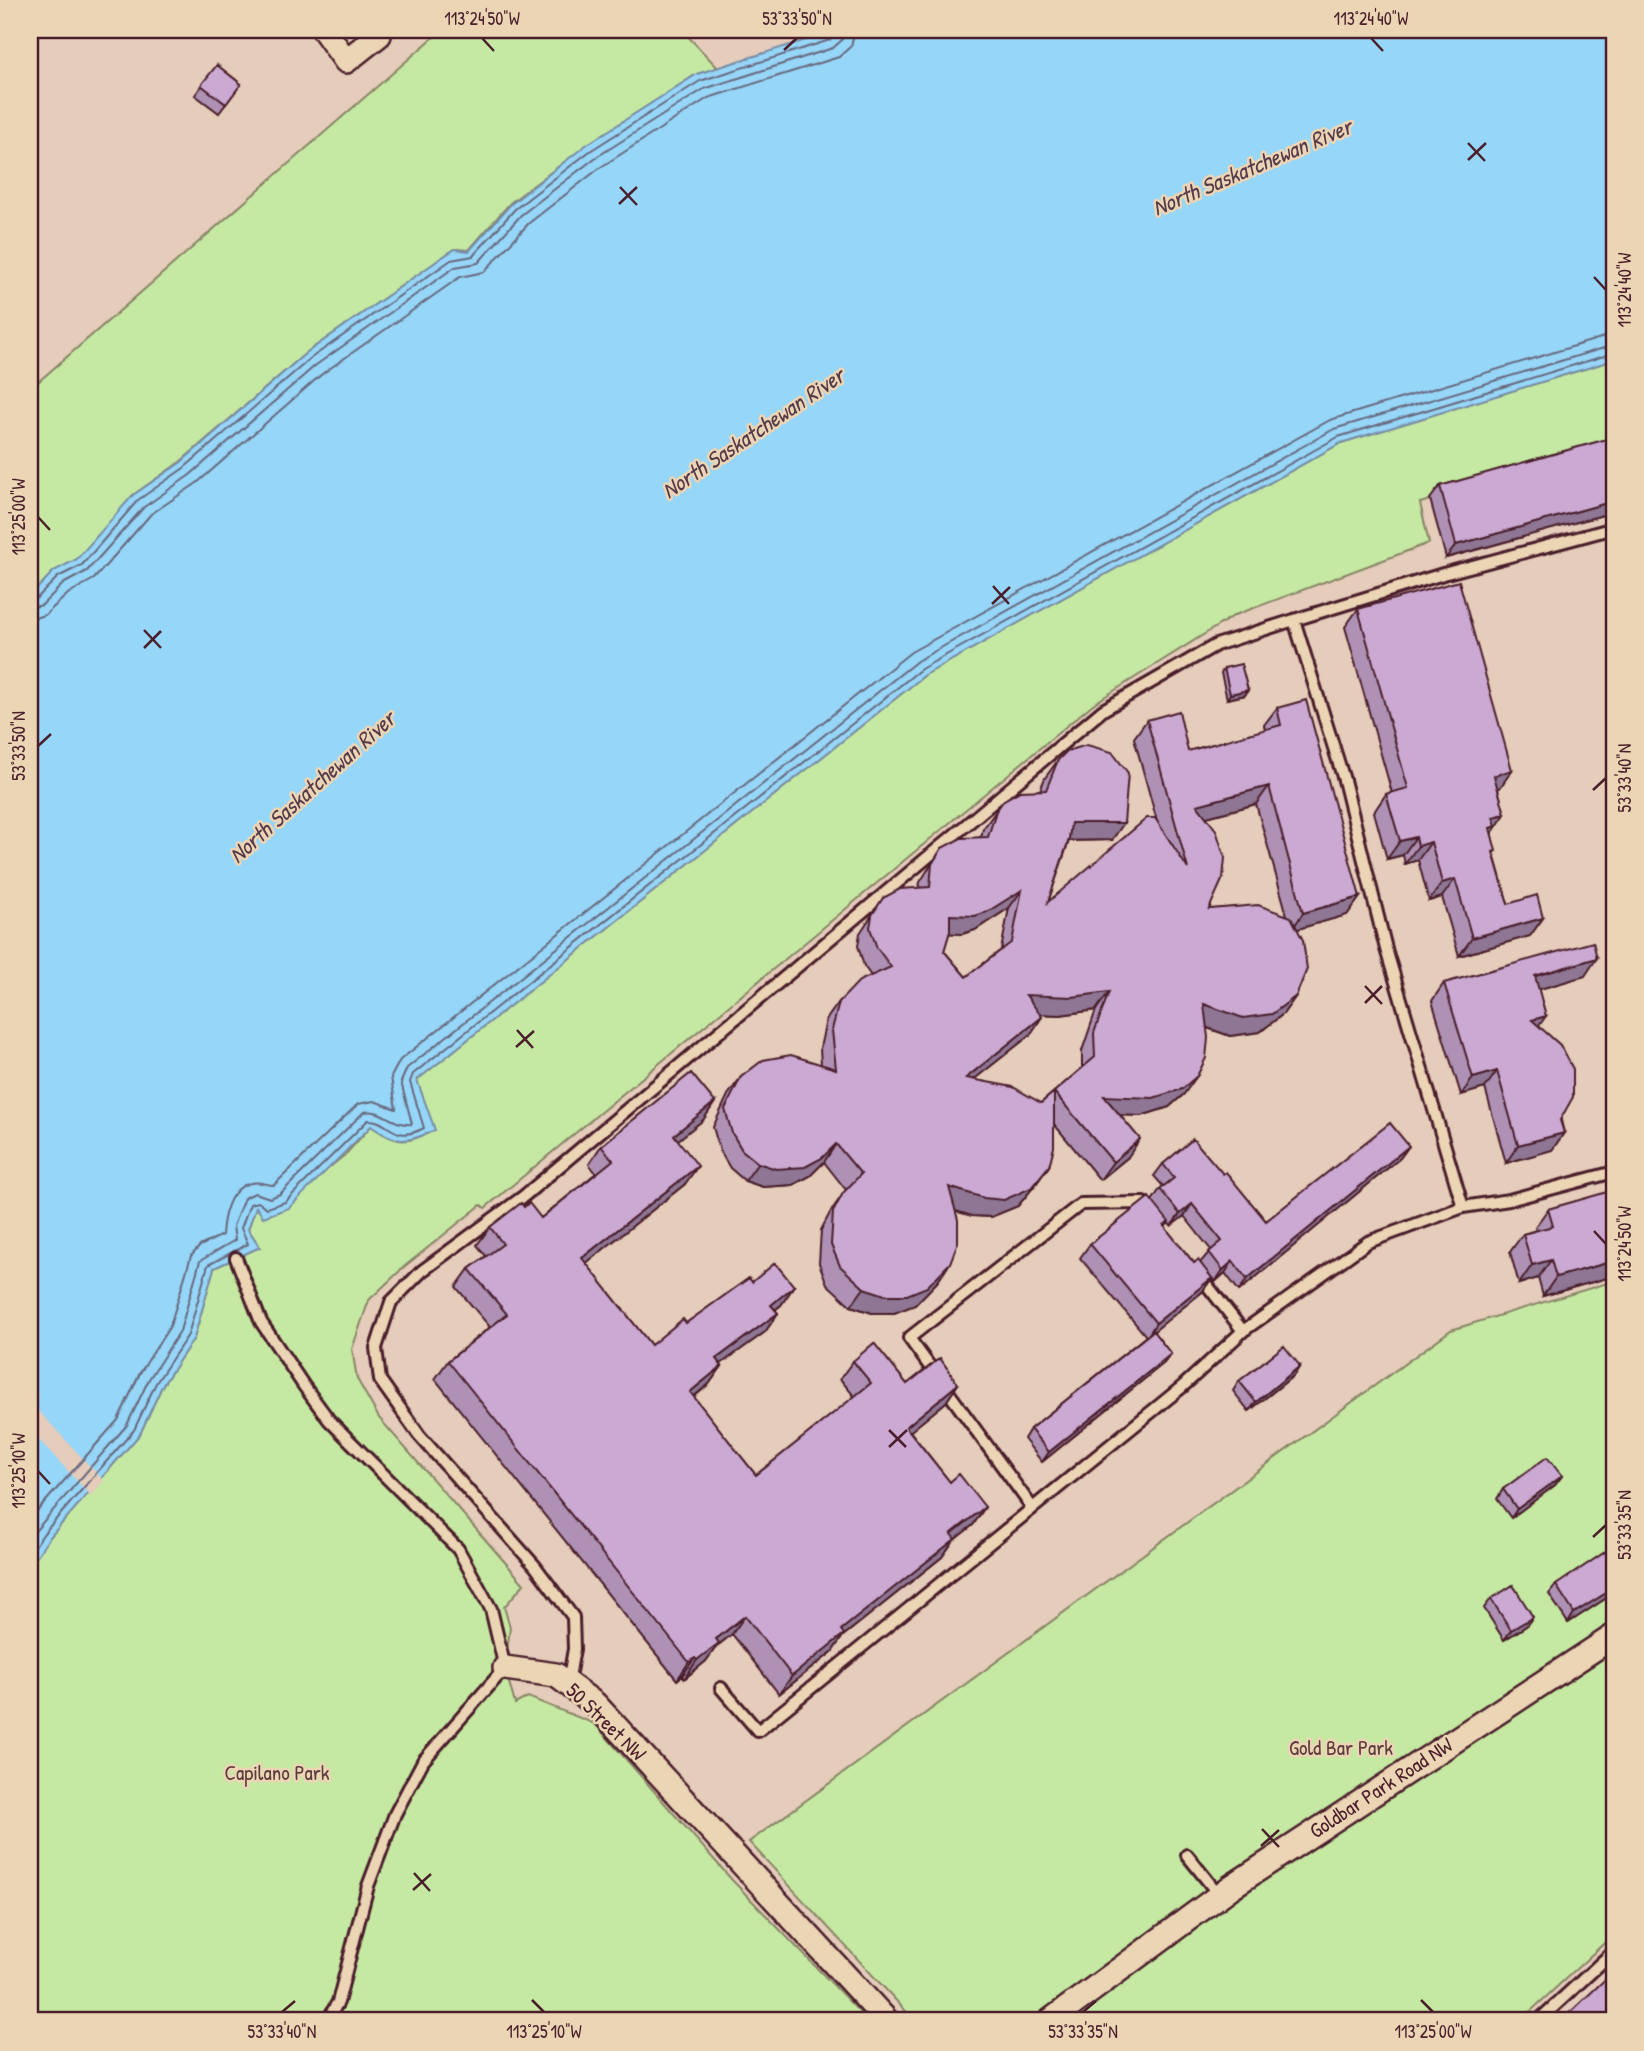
<svg xmlns="http://www.w3.org/2000/svg" width="1644" height="2051" font-family="'Patrick Hand',sans-serif">
<rect width="100%" height="100%" fill="#e5ccbb"/>
<filter id="ink" filterUnits="userSpaceOnUse"><feTurbulence type="fractalNoise" baseFrequency=".0143" numOctaves="2"/><feDisplacementMap in="SourceGraphic" scale="14" xChannelSelector="R" yChannelSelector="G"/><feConvolveMatrix kernelMatrix="1 2 1 2 8 2 1 2 1" color-interpolation-filters="sRGB"/></filter>
<g filter="url(#ink)">
<!-- green -->
<path fill="#c5e9a2" stroke="#888466" stroke-width="2" d="M442,30H682L718,68L697,74L587,145L510,203L469,250L455,249L447,254L307,352L180,462L133,495L78,560L54,571L30,596V389Z
M1614,360V446L1420,503L1429,543L1235,615L1093,704L485,1208L481,1205L405,1266L369,1300L352,1349L357,1379L379,1418L524,1584L504,1607L510,1627L505,1668L515,1704L528,1697L595,1724L732,1880L868,2021H30V1565L49,1538L140,1434L162,1386L194,1338L214,1268L260,1247L248,1229L256,1207L319,1176L346,1154L371,1126C396,1144 407,1145 434,1130L417,1080L925,675L1341,443Z
M1614,1281V1934L1520,2021H915L749,1842L1451,1330Z"/>
<!-- water -->
<path fill="#96d6f8" stroke="#788da6" stroke-width="2" d="M838,30H1614V360L1341,443L925,675L417,1080L435,1130C407,1144 397,1144 371,1126L289,1208L263,1217L256,1207L248,1229L260,1247L214,1268L194,1338L162,1386L140,1434L49,1538L30,1566V596L54,571L77,559L133,495L180,463L306,353L447,254L455,249L469,251L511,204L586,145L697,74Z"/>
<!-- pier -->
<path fill="#e5ccbb" d="M30,1387L39,1397L32,1404L104,1481L91,1496L30,1430Z"/>
<g fill="none" stroke-linecap="round" stroke-linejoin="round">
<!-- shore -->
<path stroke="#68687d" stroke-width="2" d="M30,599L37,598L58,577L82,565L138,500L184,468L311,358L451,260L473,256L515,209L590,151L700,81L830,40L835,30
M30,608L42,605L63,584L87,571L144,507L190,475L316,365L455,267L478,263L521,215L595,158L704,89L833,48L842,40L844,30
M30,619L45,615L69,593L94,579L151,514L197,483L322,374L460,277L484,272L529,223L601,167L708,98L839,57L851,46L855,30
M30,1519L118,1420L140,1373L170,1326L191,1256L200,1246L222,1235C223,1216 229,1187 251,1183C259,1181 267,1185 274,1185L358,1104L374,1101L396,1109L391,1077L400,1060L911,652L1330,420L1614,334
M30,1537L127,1425L149,1379L180,1331L200,1261L235,1240L233,1226L244,1198L255,1193L270,1198L280,1194L364,1112C383,1108 391,1126 412,1124L401,1082L407,1068L917,661L1334,429L1614,345
M30,1553L44,1533L134,1430L156,1383L188,1335L208,1265L248,1244L241,1228L250,1204L258,1202L267,1208L285,1202L368,1120C390,1119 392,1145 424,1128L410,1082L413,1074L921,669L1338,437L1614,353"/>
<!-- service casing -->
<g stroke="#4a1f2b" stroke-width="16">
<path id="service" d="M1294,620L1443,574L1614,528
M236,1258L261,1322L304,1386L329,1420L458,1549L491,1609L505,1668L423,1761L395,1814L368,1886L338,2002L327,2021
M1200,1276L1243,1331
M1031,1506L909,1338L1081,1204L1143,1203L1149,1211
M568,1683L574,1649L573,1617L535,1566L419,1435L380,1380L376,1348L391,1302L422,1271L524,1196L1103,710L1216,645L1294,620L1344,780L1386,949L1463,1207
M721,1688L758,1731L1182,1387L1243,1331L1368,1242L1463,1207L1509,1200L1614,1172
M1187,1855L1219,1895
M1538,2021L1614,1951"/>
</g>
<!-- minor casing -->
<g stroke="#4a1f2b" stroke-width="28">
<path id="minor" d="M324,30L346,61L379,35V30
M505,1668L556,1675L595,1704L887,2021
M1050,2021L1231,1887L1614,1636"/>
</g>
<!-- service -->
<use href="#service" stroke="#ecd5b5" stroke-width="10"/>
<!-- minor -->
<use href="#minor" stroke="#ecd5b5" stroke-width="23"/>
</g>
<!-- wall -->
<path fill="#af91b5" stroke="#4a1f2b" stroke-width="2" fill-rule="evenodd" d="M217,65L241,84L219,113L195,95Z
M1614,437V512L1446,558L1430,499L1440,486Z
M1358,609L1512,770L1498,789L1505,814L1491,833L1494,854L1508,904L1543,918L1530,936L1459,956L1442,897L1429,901L1418,860L1405,864L1403,855L1387,859L1374,812L1386,794L1392,793L1345,627Z
M1224,668L1248,690L1245,695L1227,699L1221,673Z
M1277,708L1360,897L1347,915L1297,929L1296,996L1283,1014L1260,1032L1230,1036L1207,1028L1184,1094L1169,1107L1141,1116L1120,1115L1128,1157L1100,1180L1054,1124L1049,1166L1036,1184L1018,1206L991,1217L972,1216L955,1211L950,1263L938,1281L915,1305L894,1313H872L851,1306L827,1284L819,1263L821,1230L831,1211L846,1190L824,1162L810,1176L793,1185L763,1187L745,1181L730,1168L720,1151L713,1127L728,1095L741,1077L821,1064L820,1048L826,1020L839,1002L871,976L864,966L858,946L860,933L883,898L919,888L920,882L942,848L981,837L983,829L1004,800L1040,790L1045,778L1058,760L1112,840L1069,841L1048,902L1157,821L1134,738L1147,720L1188,751L1265,730L1264,725ZM1256,804L1287,915L1209,909L1206,817ZM1009,908L1001,950L966,977L944,951L949,933L962,934L975,930ZM1096,1010L1082,1051V1068L1041,1103L973,1080L1030,1035L1040,1014L1060,1015Z
M1585,976L1539,989V1026L1564,1133L1552,1150L1506,1163L1485,1088L1461,1095L1432,1001L1444,983Z
M715,1102L703,1120L677,1140L685,1184L586,1263L651,1345L752,1282L794,1286L781,1305L775,1310L778,1313L765,1332L720,1364L722,1366L709,1384L694,1397L756,1475L855,1397L840,1379L853,1361L907,1384H958L946,1402L910,1431L950,1482L985,1507L973,1525L954,1540L942,1557L843,1636L832,1652L779,1694L732,1634L716,1647L706,1661L684,1679L682,1676L677,1680L435,1379L448,1361L490,1327L456,1287L469,1269L486,1256L477,1245L490,1227L524,1207L541,1218L596,1173L589,1164L601,1146Z
M1409,1146L1400,1158L1239,1291L1225,1273L1215,1282L1212,1278L1202,1292L1153,1331L1171,1354L1164,1363L1042,1462L1024,1439L1030,1429L1146,1336L1080,1258L1090,1244L1152,1201L1160,1189L1163,1186L1154,1176L1163,1164L1223,1174L1266,1221ZM1184,1216L1211,1250L1200,1263H1194L1165,1228L1168,1223L1171,1226Z
M1614,1186V1276L1543,1296L1538,1278L1519,1284L1510,1252L1523,1234L1536,1230L1535,1227L1548,1209L1610,1192Z
M1300,1366L1294,1375L1249,1411L1233,1391L1239,1381Z
M1562,1476L1555,1485L1511,1518L1497,1499L1503,1489Z
M1556,1585L1614,1593L1568,1623L1549,1594Z
M1491,1599L1526,1626L1504,1640L1484,1608Z"/>
<!-- shaded-wall -->
<path fill="#8e7694" stroke="#4a1f2b" stroke-width="2" d="M1614,501V512L1446,558L1456,545Z
M1248,690L1245,695L1227,699L1230,694Z
M1512,770L1500,788L1482,794L1494,776Z
M1269,786L1256,804L1184,823L1197,805Z
M1505,814L1493,832L1483,844L1493,817Z
M1071,823H1124L1112,840L1059,841Z
M1416,837L1403,855L1387,859L1400,841Z
M1431,842L1418,860L1405,864L1418,846Z
M1455,879L1442,897L1429,901L1442,883Z
M1022,890L1009,908L975,930L962,934L937,933L950,915Z
M1360,897L1347,915L1291,931L1303,913Z
M1543,918L1530,936L1459,956L1472,938Z
M1597,958L1585,976L1523,994L1535,976Z
M1109,992L1096,1010L1060,1015L1014,1013L1026,995Z
M1296,996L1283,1014L1260,1032L1230,1036L1191,1022L1204,1004Z
M1546,1016L1534,1033L1532,1020Z
M1042,1017L1030,1035L953,1096L966,1078Z
M1497,1071L1485,1088L1461,1095L1473,1078Z
M1197,1076L1184,1094L1169,1107L1141,1116L1092,1114L1104,1096Z
M715,1102L703,1120L661,1154L674,1135Z
M1564,1133L1552,1150L1506,1163L1518,1145Z
M1140,1139L1128,1157L1100,1180L1113,1162Z
M836,1144L824,1162L810,1176L793,1185L763,1187L745,1181L758,1163Z
M1409,1146L1400,1158L1239,1291L1247,1279Z
M698,1166L685,1184L570,1276L582,1258Z
M1049,1166L1036,1184L1018,1206L991,1217L972,1216L936,1205L949,1187Z
M1192,1204L1184,1216L1171,1226L1180,1214Z
M1551,1260L1538,1278L1519,1284L1532,1265Z
M1233,1261L1225,1273L1215,1282L1223,1270Z
M1614,1261V1276L1543,1296L1556,1277Z
M950,1263L938,1281L915,1305L894,1313H872L851,1306L864,1288Z
M1212,1278L1202,1292L1147,1337L1156,1323Z
M794,1286L781,1305L758,1323L771,1305Z
M778,1313L765,1332L703,1377L716,1359Z
M1171,1354L1164,1363L1042,1462L1049,1452Z
M722,1366L709,1384L677,1410L690,1392Z
M1300,1366L1294,1375L1249,1411L1256,1402Z
M958,1384L946,1402L894,1445L906,1427Z
M1562,1476L1555,1485L1511,1518L1517,1509Z
M985,1507L973,1525L954,1540L942,1557L843,1636L832,1652L779,1694L792,1676L841,1630L951,1534Z
M1614,1588V1593L1568,1623L1574,1613Z
M745,1616L732,1634L716,1647L706,1661L684,1679L697,1660L716,1639Z
M1533,1617L1526,1626L1504,1640L1511,1630Z
M695,1658L682,1676L677,1680L689,1662Z"/>
<!-- building -->
<path fill="#cba9d3" stroke="#4a1f2b" stroke-width="2" fill-rule="evenodd" d="M217,65L241,84L226,104L201,85Z
M1614,437V501L1456,545L1440,486Z
M1459,581L1512,770L1494,776L1505,814L1493,817L1496,826L1490,828L1496,851L1493,852L1508,904L1537,895L1543,918L1472,938L1455,879L1442,883L1431,842L1418,846L1416,837L1400,841L1386,794L1408,788L1358,609Z
M1241,664L1248,690L1230,694L1224,668Z
M1306,700L1360,897L1303,913L1269,786L1197,805L1216,830L1225,858L1223,878L1209,909L1258,905L1291,917L1303,940L1307,969L1296,996L1272,1014L1243,1018L1204,1004L1208,1038L1206,1058L1197,1076L1182,1089L1153,1098L1104,1096L1140,1139L1113,1162L1054,1092L1095,1057L1094,1033L1109,992L1072,997L1026,995L1042,1017L966,1078L1013,1087L1041,1103L1054,1092V1147L1049,1166L1031,1188L1004,1200L984,1198L949,1187L958,1220V1242L950,1263L927,1287L907,1295H885L864,1288L840,1266L831,1245L833,1212L843,1193L861,1174L836,1144L822,1158L805,1167L776,1169L758,1163L742,1150L732,1133L725,1109L741,1077L763,1060L791,1055L836,1069L832,1030L839,1002L859,981L891,967L877,948L870,928L872,915L883,898L900,889L930,887L932,864L942,848L961,838L988,837L996,811L1004,800L1020,791L1046,790L1058,760L1067,751L1087,745L1112,752L1128,773L1124,823H1071L1069,839L1048,902L1147,818H1155L1188,869L1147,720L1179,711L1188,751L1281,725L1277,708ZM1022,890L1012,942L966,977L944,951L950,931V915L975,916L987,912Z
M1593,942L1597,958L1535,976L1546,1016L1532,1020L1560,1045L1573,1069V1097L1560,1120L1564,1133L1518,1145L1497,1071L1473,1078L1444,983Z
M691,1073L715,1102L674,1135L698,1166L582,1258L651,1345L683,1319L686,1323L749,1278L752,1282L775,1263L794,1286L771,1305L778,1313L716,1359L722,1366L690,1392L756,1475L871,1383L853,1361L874,1343L907,1384L940,1358L958,1384L906,1427L950,1482L959,1474L985,1507L951,1534L955,1539L841,1630L844,1634L792,1676L745,1616L716,1639L719,1643L697,1660L695,1658L689,1662L448,1361L507,1314L469,1269L503,1244L490,1227L521,1203L524,1207L529,1203L541,1218L613,1160L601,1146Z
M1390,1123L1409,1146L1247,1279L1233,1261L1223,1270L1209,1252L1222,1241L1192,1204L1180,1214L1160,1189L1174,1178L1163,1164L1193,1139L1223,1174L1226,1172L1266,1221Z
M1614,1190V1261L1556,1277L1551,1260L1532,1265L1523,1234L1553,1226L1548,1209Z
M1149,1197L1169,1222L1164,1226L1194,1263L1198,1260L1212,1278L1156,1323L1090,1244Z
M1153,1331L1171,1354L1049,1452L1030,1429Z
M1284,1346L1300,1366L1256,1402L1239,1381Z
M1547,1457L1562,1476L1517,1509L1503,1489Z
M1614,1546V1588L1574,1613L1556,1585Z
M1513,1585L1533,1617L1511,1630L1491,1599Z
M1614,1971V2021H1561Z"/>
</g>
<!-- ticks -->
<path fill="none" stroke="#4a1f2b" stroke-width="2.5" d="M482,38L494,51M1371,38L1383,51M784,50L797,38M1468,143L1485,161M1468,160L1486,143M620,187L637,205M619,204L637,187M1594,277L1606,290M38,517L50,530M993,586L1009,604M992,604L1010,587M144,630L161,648M144,648L161,631M38,746L51,734M1593,790L1606,778M1365,986L1382,1004M1365,1003L1382,986M517,1030L533,1048M516,1047L534,1031M1594,1231L1606,1244M889,1430L906,1447M889,1447L907,1430M38,1471L50,1484M1593,1537L1606,1525M1262,1829L1279,1847M1261,1846L1279,1830M414,1873L430,1891M413,1890L431,1874M532,2000L544,2012M1421,2000L1433,2012M282,2012L295,2001M1083,2012L1096,2001"/>
<g text-anchor="middle" stroke-width="5" stroke-linejoin="round" paint-order="stroke">
<!-- street labels -->
<g font-size="21" fill="#4a1f2b" stroke="#ecd5b5">
<text transform="translate(606 1722) rotate(44)" y="7">50 Street NW</text>
<text transform="translate(1381 1788) rotate(-33)" y="7">Goldbar Park Road NW</text>
</g>
<!-- park labels -->
<g font-size="21" fill="#5c3d3d" stroke="#ecd5b5">
<text x="1341" y="1755">Gold Bar Park</text>
<text x="277" y="1780">Capilano Park</text>
</g>
<!-- water labels -->
<g font-size="23" font-style="italic" fill="#553a4a" stroke="#ecd5b5">
<text transform="translate(1252 167) rotate(-23)" y="8">North Saskatchewan River</text>
<text transform="translate(753 433) rotate(-34)" y="8">North Saskatchewan River</text>
<text transform="translate(312 787) rotate(-42)" y="8">North Saskatchewan River</text>
</g>
</g>
<!-- margin -->
<rect width="1644" height="2051" fill="none" stroke="#ecd5b5" stroke-width="77"/>
<rect x="38" y="38" width="1568" height="1974" fill="none" stroke="#4a1f2b" stroke-width="2.5"/>
<g font-size="18" text-anchor="middle" fill="#4a1f2b">
<text x="482" y="25">113°24'50"W</text>
<text x="797" y="25">53°33'50"N</text>
<text x="1371" y="25">113°24'40"W</text>
<text transform="translate(1625 290) rotate(-90)" y="6">113°24'40"W</text>
<text transform="translate(19 517) rotate(-90)" y="6">113°25'00"W</text>
<text transform="translate(19 746) rotate(-90)" y="6">53°33'50"N</text>
<text transform="translate(1625 778) rotate(-90)" y="6">53°33'40"N</text>
<text transform="translate(1625 1244) rotate(-90)" y="6">113°24'50"W</text>
<text transform="translate(19 1471) rotate(-90)" y="6">113°25'10"W</text>
<text transform="translate(1625 1525) rotate(-90)" y="6">53°33'35"N</text>
<text x="282" y="2038">53°33'40"N</text>
<text x="544" y="2038">113°25'10"W</text>
<text x="1083" y="2038">53°33'35"N</text>
<text x="1433" y="2038">113°25'00"W</text>
</g>
</svg>
